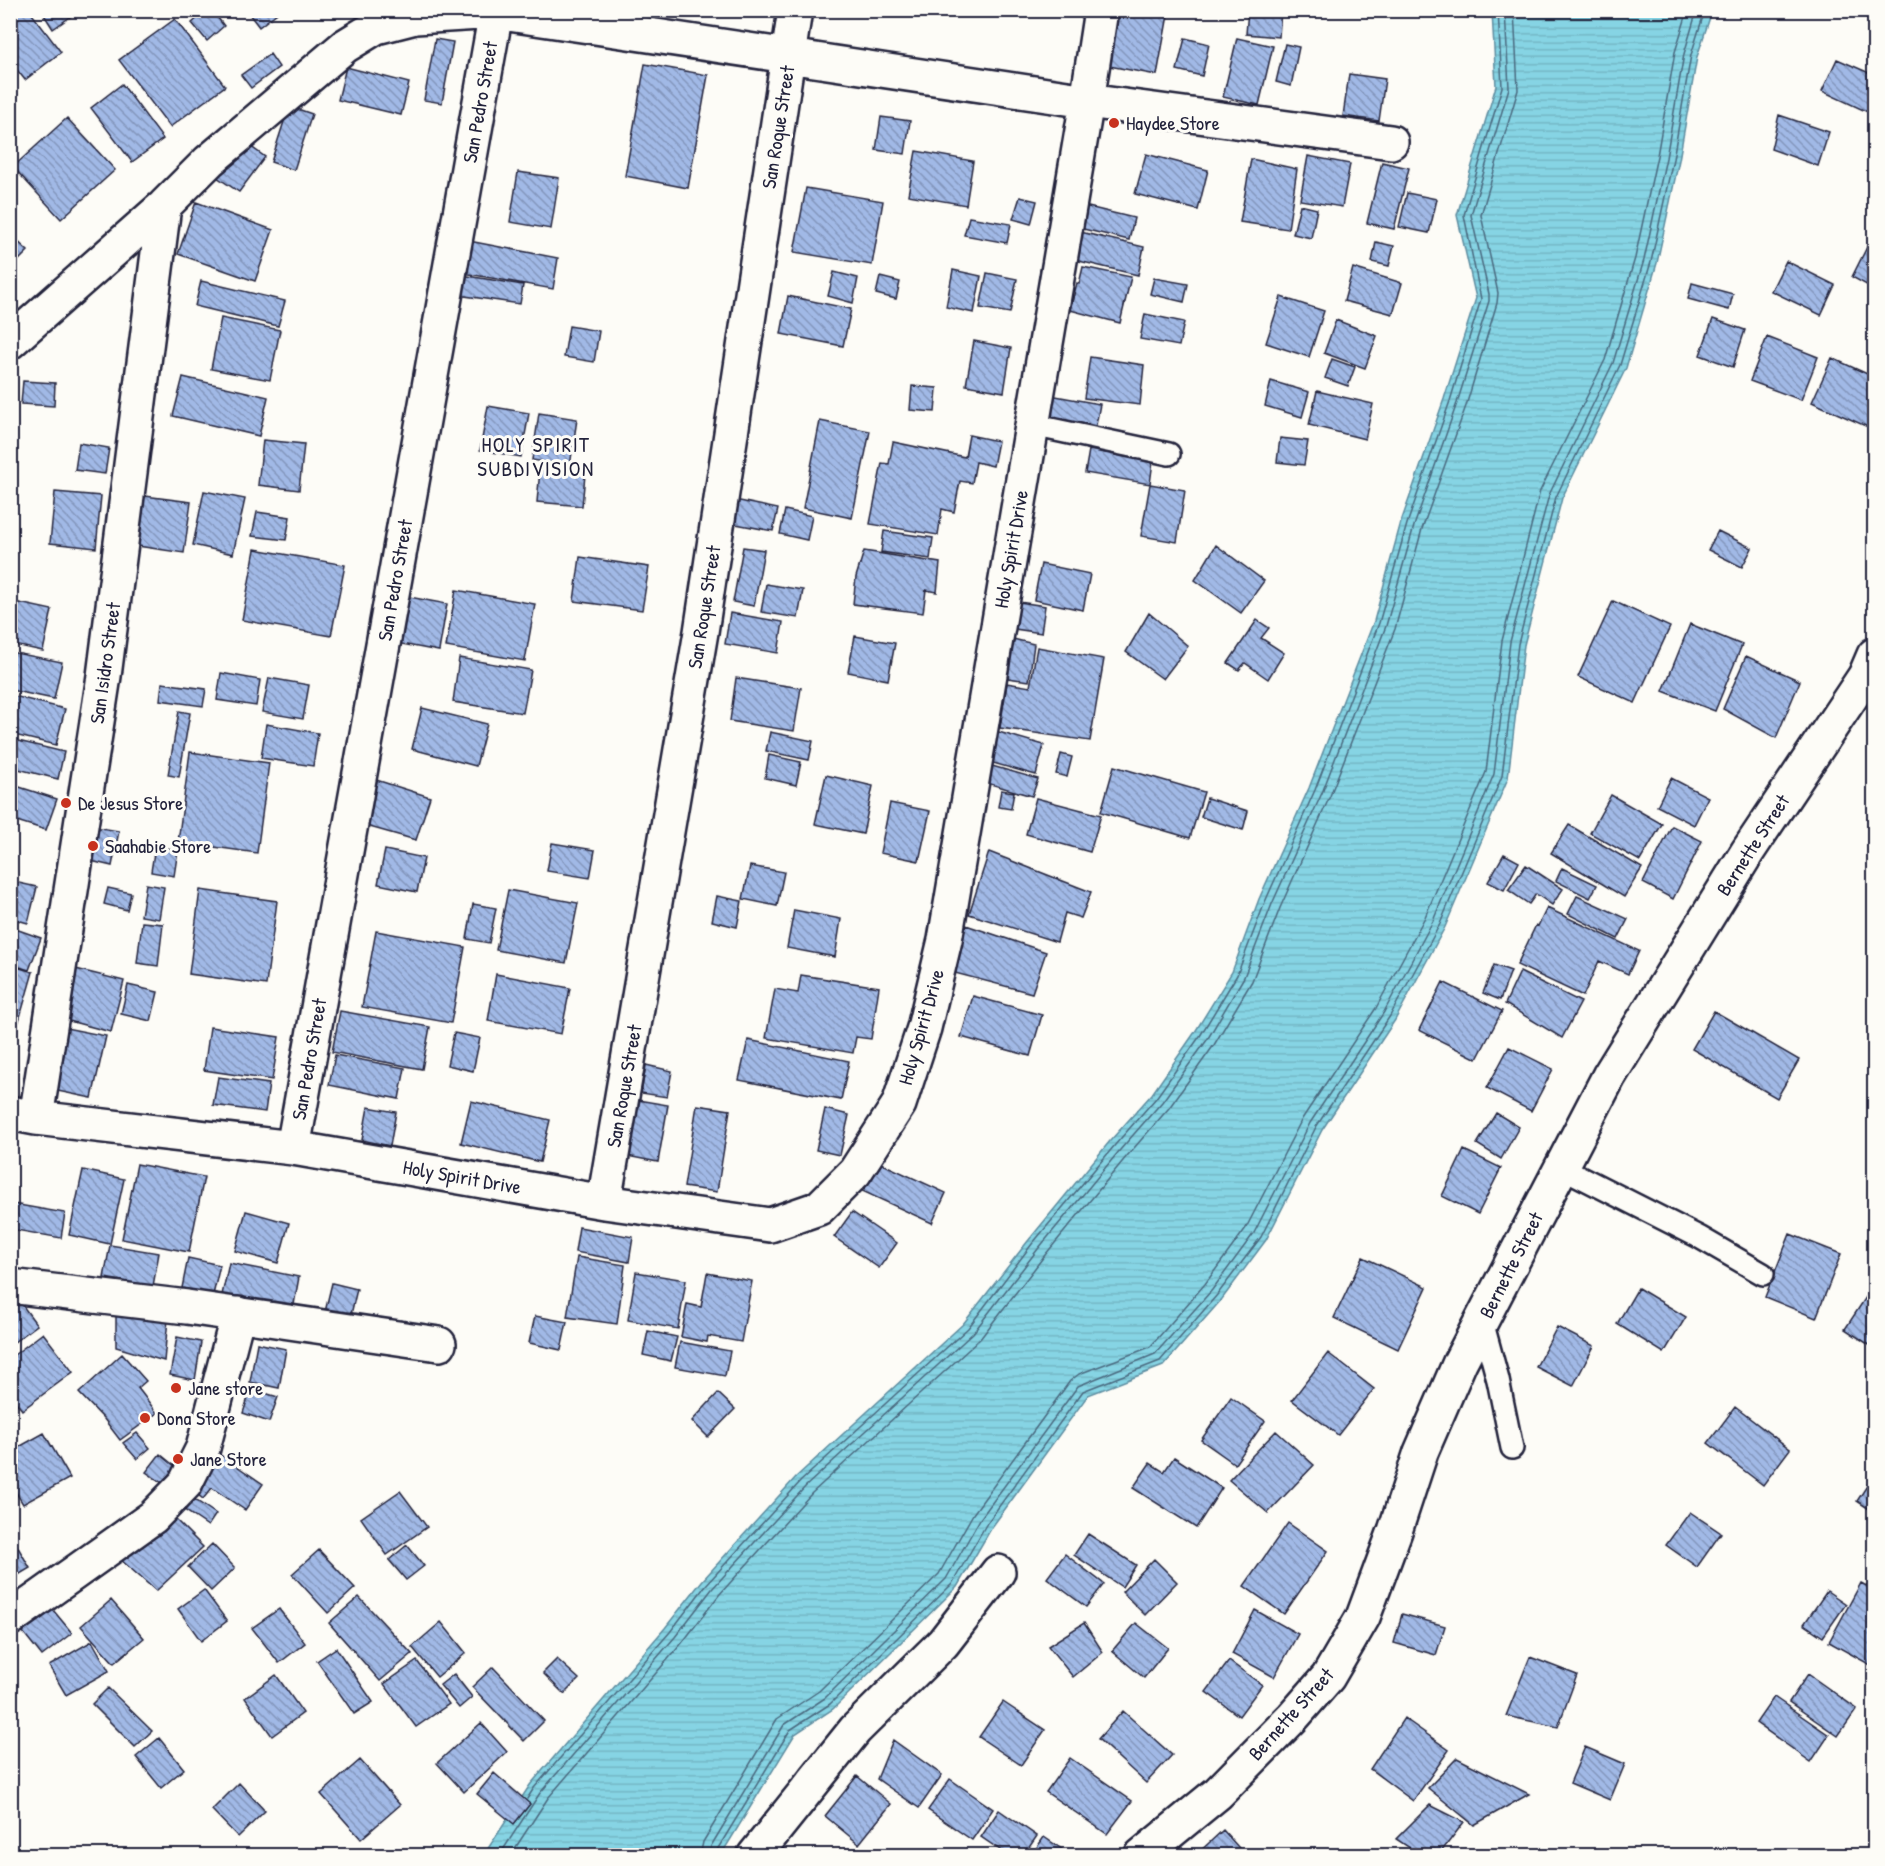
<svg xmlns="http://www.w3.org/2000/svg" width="1885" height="1866" font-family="'Patrick Hand',sans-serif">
<defs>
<pattern id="water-rules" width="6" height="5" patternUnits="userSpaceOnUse" patternTransform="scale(1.5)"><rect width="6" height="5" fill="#86d4e4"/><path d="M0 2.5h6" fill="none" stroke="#73b6c4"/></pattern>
<pattern id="building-back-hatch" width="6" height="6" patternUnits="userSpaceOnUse" patternTransform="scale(1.5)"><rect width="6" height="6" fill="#a1b9e6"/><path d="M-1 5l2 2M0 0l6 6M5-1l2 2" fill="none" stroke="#8396bc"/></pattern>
</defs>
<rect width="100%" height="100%" fill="#fdfcf7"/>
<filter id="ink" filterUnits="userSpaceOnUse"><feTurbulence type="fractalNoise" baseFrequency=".0167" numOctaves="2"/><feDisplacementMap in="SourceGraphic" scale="12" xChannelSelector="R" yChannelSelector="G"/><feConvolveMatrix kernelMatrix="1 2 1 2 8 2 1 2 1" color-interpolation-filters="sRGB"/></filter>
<g filter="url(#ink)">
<!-- water -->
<path fill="url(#water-rules)" stroke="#5e8da0" stroke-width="1.5" d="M1492,11H1712L1697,57L1679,160L1657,263L1626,368L1562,498L1524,645L1508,778L1445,927L1395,1020L1322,1130L1266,1240L1222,1299L1163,1366L1088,1395L992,1527L957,1587L833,1709L795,1734L721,1855L483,1856L530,1785L665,1628L702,1581L796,1477L963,1324L1028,1241L1110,1141L1152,1094L1195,1032L1232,972L1259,899L1309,788L1374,621L1401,522L1444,399L1476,298L1457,215L1496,86Z"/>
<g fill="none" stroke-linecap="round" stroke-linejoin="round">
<!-- shore -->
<path stroke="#4a697f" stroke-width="1.5" d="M527,1799L534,1788L670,1632L706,1585L801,1481L968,1328L1032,1244L1115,1145L1156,1098L1200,1036L1237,975L1265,902L1315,790L1379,623L1407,524L1450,401L1481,299L1464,215L1502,87L1498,10
M499,1856L540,1793L675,1637L712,1589L806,1486L973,1333L1038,1249L1120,1150L1162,1102L1207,1040L1244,977L1272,904L1322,793L1386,626L1414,526L1457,403L1489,301V294L1471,215L1509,88L1505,10
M510,1856L548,1798L682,1643L719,1595L812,1493L980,1339L1045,1255L1127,1156L1169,1108L1214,1045L1252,981L1280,908L1330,796L1395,629L1422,529L1466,406L1497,303L1498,293L1481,215L1518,90L1514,10
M700,1856L703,1842L777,1719L819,1691L939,1574L973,1514L1070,1381L1079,1374L1150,1347L1205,1284L1246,1228L1302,1119L1376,1008L1425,917L1486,772L1502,641L1540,491L1605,360L1635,258L1657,156L1675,52L1688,10
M709,1856L711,1846L784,1725L825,1698L946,1579L980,1519L1078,1386L1155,1354L1212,1290L1254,1233L1310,1123L1384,1012L1433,921L1494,774L1510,642L1549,495L1613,363L1644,260L1666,158L1684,54L1697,10
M716,1856L717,1850L790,1730L830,1704L952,1584L987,1523L1083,1391L1160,1361L1217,1295L1261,1237L1316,1127L1390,1016L1440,924L1502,776L1518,644L1556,497L1620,365L1651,262L1673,159L1691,55L1705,10"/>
</g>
<!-- building -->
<path fill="url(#building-back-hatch)" stroke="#22223b" stroke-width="1.5" d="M10,10H29L61,52L25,80L10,61Z
M41,10H80L53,29Z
M207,10H212L224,26L207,41L192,23Z
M246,10H275L277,13L259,27Z
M1103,10H1145L1168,15L1157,75L1093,63Z
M1248,10H1281L1279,37L1246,34Z
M175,19L225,86L170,127L119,60Z
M1185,38L1209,44L1202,76L1177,70Z
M1237,38L1273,46L1259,105L1223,97Z
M435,39L453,42L442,103L424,100Z
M1285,44L1299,47L1291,86L1276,82Z
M270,54L279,67L251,88L241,75Z
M1837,59L1874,75V109L1872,114L1822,91Z
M645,64L708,75L688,188L625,176Z
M346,67L409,83L401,115L338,100Z
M1349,74L1385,79L1379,121L1343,116Z
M122,84L163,139L132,162L91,108Z
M289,106L312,114L294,170L271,162Z
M1779,115L1829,132L1818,166L1771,149Z
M881,117L910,121L905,154L876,150Z
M67,118L115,170L61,219L13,167Z
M243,141L265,157L239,192L217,177Z
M916,151L973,161L966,205L908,195Z
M1146,154L1208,170L1198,210L1135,194Z
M1308,156L1350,164L1342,207L1300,200Z
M1251,159L1297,169L1288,229L1240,222Z
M1382,162L1409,168L1394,229L1367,223Z
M518,172L559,178L551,229L510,222Z
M806,188L883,201L872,265L794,252Z
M1407,193L1437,199L1429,233L1399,227Z
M1020,197L1037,201L1031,224L1013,219Z
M196,202L273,230L255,281L178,254Z
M1080,205L1134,218L1129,240L1075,227Z
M1300,205L1317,209L1311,238L1293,234Z
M969,217L1011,224L1007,243L964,235Z
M1072,230L1144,247L1138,275L1066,258Z
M10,234L28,251L10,269Z
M469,241L558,258L553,289L463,273Z
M1376,242L1394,246L1389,266L1372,262Z
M1869,243L1874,246V289L1852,277Z
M1786,261L1835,285L1821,315L1771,291Z
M1083,267L1131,277L1120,323L1070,310L1077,283L1079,284Z
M1353,268L1402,283L1393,314L1344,301Z
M953,270L981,276L974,313L946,307Z
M834,272L858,278L853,303L828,296Z
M987,273L1017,279L1010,313L980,308Z
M461,275L523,285L520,304L458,295Z
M880,277L900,282L896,299L876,294Z
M1154,278L1188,284L1184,302L1150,294Z
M201,281L285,301L278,326L195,306Z
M1692,283L1733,294L1729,310L1688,299Z
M788,296L851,309L843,346L781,334Z
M1281,297L1324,311L1309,357L1266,343Z
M1145,314L1184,322L1179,346L1140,339Z
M221,318L280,330L270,380L211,369Z
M1713,319L1745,330L1733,367L1700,355Z
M1336,320L1377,336L1365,368L1324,353Z
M569,326L599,331L594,362L564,357Z
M1767,337L1818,357L1801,400L1750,381Z
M974,341L1011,348L1004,392L966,385Z
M1090,357L1144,365L1140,405L1084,398Z
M1832,358L1874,377V417L1870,428L1812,402Z
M1332,359L1355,367L1348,386L1325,378Z
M183,377L268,397L259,436L173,416Z
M23,381L55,383L54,406L21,404Z
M1271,381L1309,392L1302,417L1265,406Z
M912,386L937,388L935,412L910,410Z
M1317,391L1373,404L1365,439L1309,425Z
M1050,395L1100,404L1094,436L1045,427Z
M488,406L529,413L521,457L480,450Z
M539,413L577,419L570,466L532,460Z
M820,421L870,431L852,518L803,508Z
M969,435L998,441L993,466L976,462L972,483L960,481L954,512L942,509L938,535L870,524L882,463L889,464L893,442L965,457Z
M1280,438L1308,441L1304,465L1277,462Z
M263,440L304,444L299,490L258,485Z
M79,443L109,448L105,474L75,470Z
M1089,450L1153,461L1150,484L1085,473Z
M540,470L585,475L582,506L537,502Z
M1150,484L1185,490L1177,542L1141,536Z
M204,491L245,499L233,554L193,545Z
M55,492L101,496L96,548L50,543Z
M137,495L191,502L184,553L131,545Z
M735,500L778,509L773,531L730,523Z
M785,510L812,516L807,540L780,534Z
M257,512L290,517L286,540L252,536Z
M884,531L933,538L930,559L881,552Z
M1718,531L1752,548L1742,567L1708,550Z
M1216,545L1264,581L1241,613L1195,580Z
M743,547L764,550L754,606L733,602Z
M255,549L345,565L331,636L242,620Z
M864,551L940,563L937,592L926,590L923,613L853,604L856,577Z
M580,557L649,567L642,610L574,601Z
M1041,564L1090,574L1083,610L1034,600Z
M766,584L803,590L798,618L761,612Z
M456,590L535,604L525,661L446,647Z
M404,596L447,604L439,651L396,643Z
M10,601L52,610L43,651L10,644Z
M1613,601L1670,627L1635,703L1578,677Z
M1019,602L1045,606L1041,633L1015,629Z
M730,613L783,622L778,653L725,644Z
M1149,613L1188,646L1163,679L1126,652Z
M1257,620L1269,628L1261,638L1284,653L1268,679L1245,663L1239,670L1228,663Z
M1690,624L1742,645L1715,711L1663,691Z
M855,636L895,643L888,680L848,672Z
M1013,639L1034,644L1029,681L1008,678Z
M1037,647L1104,659L1090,741L1000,728L1007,683L1030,687Z
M10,652L62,662L54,699L10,690Z
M1746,656L1800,681L1776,738L1723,709Z
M459,658L531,670L523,713L453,702Z
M221,673L260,680L256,706L217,700Z
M269,678L309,685L303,719L262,712Z
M736,678L801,688L794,731L730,721Z
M162,683L206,689L203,706L160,700Z
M10,695L65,709L56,745L10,734Z
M422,708L487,724L476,766L412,749Z
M179,711L190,713L179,777L168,775Z
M266,724L318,733L313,766L261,758Z
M995,731L1044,745L1036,775L986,761Z
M770,732L813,741L809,760L766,751Z
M14,740L64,752L58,779L10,767V755Z
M190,752L269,763L257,853L178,842Z
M1061,754L1072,757L1067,777L1056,774Z
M769,755L801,762L796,785L765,778Z
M992,766L1038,779L1032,796L987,783Z
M1114,766L1204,792L1190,838L1101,812Z
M826,775L873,786L863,834L815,824Z
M370,778L430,797L416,840L366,826Z
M1671,778L1708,797L1694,825L1657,806Z
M10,784L57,799L46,830L10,819Z
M1001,790L1014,792L1011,809L998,807Z
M1611,795L1662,824L1640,861L1590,833Z
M1036,798L1101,815L1090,852L1026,834Z
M1207,798L1248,811L1243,830L1201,817Z
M890,803L930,811L919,861L880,853Z
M1569,825L1642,868L1624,897L1551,853Z
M89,826L119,831L112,866L82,859Z
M1672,826L1702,841L1673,899L1643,883Z
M552,843L595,850L590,878L547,871Z
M155,846L178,850L174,876L151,872Z
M385,850L424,858L417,892L378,884Z
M989,852L1091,892L1081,918L1065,913L1057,942L969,914Z
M1504,854L1519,862L1504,890L1488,882Z
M1526,865L1563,889L1552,905L1536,894L1529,904L1508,890Z
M750,866L784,872L777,906L743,899Z
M1562,868L1597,885L1590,898L1556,881Z
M10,881L37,887L28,923L10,918Z
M146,884L164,887L159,919L141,916Z
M108,888L131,893L127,910L104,904Z
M200,890L277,901L266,985L189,974Z
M508,890L578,903L566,963L496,950Z
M717,896L742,901L737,927L712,921Z
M1577,896L1628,919L1618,939L1568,914Z
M473,904L496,908L489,943L467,939Z
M1547,908L1639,951L1628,974L1599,961L1583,996L1517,965L1536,925L1538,926Z
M794,910L841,919L835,957L787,948Z
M142,922L163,924L158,966L137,963Z
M966,925L1046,952L1032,993L955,973Z
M10,927L41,938L29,970L10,964Z
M376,931L465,947L451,1023L362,1007Z
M10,965L33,972L16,1031L10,1030Z
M1494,965L1511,971L1500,1000L1483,993Z
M68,967L124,981L111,1032L54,1017Z
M1520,972L1581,1002L1562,1038L1505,1004Z
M496,974L570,988L561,1034L488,1021Z
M801,975L879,987L871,1039L856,1037L853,1053L766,1038L775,989L798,993Z
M1443,982L1502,1011L1477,1059L1419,1030Z
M128,985L158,992L151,1021L121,1014Z
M973,996L1042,1015L1030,1056L961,1037Z
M340,1011L430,1027L422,1069L332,1052Z
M1714,1011L1799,1060L1777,1098L1692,1049Z
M56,1026L106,1036L92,1098L43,1088Z
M210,1027L279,1037L272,1080L204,1070Z
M454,1033L480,1038L473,1071L447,1065Z
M10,1035L17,1036L10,1065Z
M748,1040L849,1061L841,1100L739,1080Z
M1509,1047L1553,1069L1531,1111L1487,1088Z
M335,1055L405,1068L399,1099L329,1085Z
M646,1065L672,1071L667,1097L641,1093Z
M218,1077L269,1084L265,1112L213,1105Z
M632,1099L668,1105L658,1162L622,1155Z
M471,1101L550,1120L540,1162L461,1143Z
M697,1105L730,1110L717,1192L684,1187Z
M368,1107L396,1112L390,1146L362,1140Z
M825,1109L849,1115L840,1155L816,1150Z
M1496,1113L1519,1127L1501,1159L1477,1144Z
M1464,1150L1501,1168L1478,1214L1442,1196Z
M874,1160L946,1193L932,1223L860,1190Z
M137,1164L204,1177L189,1252L122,1239Z
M83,1170L124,1179L110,1244L69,1235Z
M13,1204L65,1213L61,1238L10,1229Z
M246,1211L289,1223L278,1263L235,1251Z
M852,1212L897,1243L879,1268L834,1237Z
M579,1227L633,1237L629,1262L575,1252Z
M1790,1234L1841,1254L1816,1318L1765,1297Z
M110,1245L159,1253L153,1286L104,1278Z
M577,1257L625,1265L617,1324L567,1317Z
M1363,1257L1427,1287L1398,1349L1334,1318Z
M188,1258L220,1265L213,1295L182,1288Z
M229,1263L299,1277L293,1310L222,1295Z
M636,1272L686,1280L678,1329L628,1320Z
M707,1273L752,1281L741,1342L708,1336L707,1342L681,1337L687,1304L701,1307Z
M332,1283L357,1289L349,1323L324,1316Z
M1874,1285V1348L1845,1329Z
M1638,1288L1686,1317L1664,1353L1617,1324Z
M12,1291L37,1325L10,1345V1292Z
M116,1308L168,1319L164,1361L116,1347Z
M535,1316L567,1322L561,1350L529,1343Z
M1557,1327L1594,1346L1573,1386L1536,1367Z
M648,1331L677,1337L671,1361L643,1355Z
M43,1333L73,1372L22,1410L10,1394V1358Z
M177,1337L201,1342L195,1380L170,1375Z
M680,1342L730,1351L725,1376L675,1367Z
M257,1343L286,1349L279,1388L250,1382Z
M1328,1353L1374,1389L1338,1435L1292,1400Z
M122,1354L146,1381L138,1388L157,1413L120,1440L104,1419L79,1393Z
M251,1389L278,1397L269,1422L243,1413Z
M718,1393L735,1409L708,1437L692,1421Z
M1231,1397L1265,1421L1235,1464L1201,1440Z
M1735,1407L1790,1449L1763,1485L1708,1443Z
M1276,1431L1314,1465L1268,1513L1229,1480Z
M44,1433L70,1478L23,1504L10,1483V1452Z
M137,1433L150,1448L137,1459L123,1443Z
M160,1454L177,1468L165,1485L146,1472Z
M219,1454L263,1484L245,1510L212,1488L203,1499L192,1490Z
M1174,1457L1222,1488L1196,1528L1133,1488L1150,1463L1164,1472Z
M1874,1475V1512L1857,1501Z
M400,1491L427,1527L387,1555L361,1518Z
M188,1495L216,1514L208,1526L180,1507Z
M165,1509L203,1547L156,1591L111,1551Z
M1690,1512L1721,1533L1697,1567L1666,1545Z
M1288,1523L1328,1551L1284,1614L1244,1586Z
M1088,1534L1136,1565L1122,1587L1074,1555Z
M16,1544L30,1568L10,1580V1547Z
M212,1544L235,1568L211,1591L188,1567Z
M407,1545L424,1566L406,1580L389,1560Z
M319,1550L355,1588L328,1613L292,1574Z
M1065,1554L1104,1584L1086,1607L1047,1578Z
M1154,1559L1177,1582L1145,1615L1122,1592Z
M1861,1583L1874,1590V1667L1829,1642Z
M204,1590L227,1621L201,1641L178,1609Z
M1827,1591L1846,1604L1823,1637L1804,1624Z
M359,1597L412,1654L380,1681L329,1623Z
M111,1600L144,1638L114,1663L81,1626Z
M48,1604L72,1633L42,1656L19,1627Z
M279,1609L305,1643L279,1663L252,1628Z
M1255,1610L1298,1634L1274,1677L1232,1654Z
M1402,1614L1445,1626L1436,1655L1394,1643Z
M441,1622L466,1653L437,1677L412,1647Z
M1084,1623L1103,1652L1073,1677L1048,1646Z
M1136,1623L1168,1648L1144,1678L1112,1651Z
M92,1641L109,1671L66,1695L49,1666Z
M336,1648L373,1702L354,1714L317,1661Z
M1530,1657L1577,1675L1558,1727L1506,1716Z
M557,1659L579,1679L564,1694L543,1673Z
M417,1661L449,1704L416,1727L384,1684Z
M1229,1661L1262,1685L1239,1716L1206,1692Z
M493,1667L544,1721L524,1741L472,1687Z
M454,1674L472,1697L459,1708L440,1685Z
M1808,1674L1857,1709L1838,1736L1789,1702Z
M276,1675L303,1713L272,1736L245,1698Z
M108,1688L152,1731L135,1747L92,1704Z
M1774,1697L1829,1735L1811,1762L1756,1723Z
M1003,1702L1045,1730L1021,1765L979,1737Z
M1123,1711L1172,1755L1146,1783L1098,1739Z
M1404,1718L1449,1750L1413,1801L1370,1769Z
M481,1723L507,1752L464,1792L437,1763Z
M159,1738L184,1769L161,1788L136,1757Z
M893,1740L942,1775L919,1808L877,1779Z
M1585,1747L1625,1764L1610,1800L1570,1783Z
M1070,1758L1132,1801L1107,1834L1046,1792Z
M1457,1758L1529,1794L1474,1825L1428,1788Z
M360,1760L400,1805L361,1839L321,1794Z
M494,1773L530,1804L514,1824L477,1794Z
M857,1776L891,1804L859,1844L825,1816Z
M950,1779L993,1809L972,1840L928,1810Z
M239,1783L265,1811L238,1837L212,1810Z
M1430,1805L1464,1822L1438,1856H1422L1396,1839Z
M999,1810L1037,1836L1023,1856H1009L981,1837Z
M1223,1830L1246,1856H1199L1197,1854Z
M1044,1837L1072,1856H1031Z"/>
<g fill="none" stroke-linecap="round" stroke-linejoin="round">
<!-- service casing -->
<g stroke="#22223b" stroke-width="26">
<path id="service" d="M1032,425L1169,454
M1561,1167L1699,1237L1763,1274
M1482,1321L1498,1380L1512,1448"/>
</g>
<!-- minor casing -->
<g stroke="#22223b" stroke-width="38">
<path id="minor" d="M10,342L164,206L209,161L345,46L376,27L415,17L496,12L1087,101L1391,142
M10,1113L36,1118L293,1148L604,1202L770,1225L819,1208L855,1172L899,1104L924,1028L945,940L1087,101L1101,10
M36,1118L104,676L164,206
M293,1148L496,12
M604,1202L701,632L795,10
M10,1286L187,1307L439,1344
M11,1618L153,1517L185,1484L203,1448L238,1314
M754,1856L855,1730L943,1643L998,1572
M1141,1856L1218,1793L1293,1717L1328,1677L1363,1617L1395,1531L1421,1452L1460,1362L1609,1076L1748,851L1865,676L1874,655"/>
</g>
<!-- service -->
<use href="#service" stroke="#fdfcf7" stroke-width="21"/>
<!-- minor -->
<use href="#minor" stroke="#fdfcf7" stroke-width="33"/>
</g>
</g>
<!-- markers -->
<g fill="#c8321e" stroke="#fdfcf7" stroke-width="2">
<circle cx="1114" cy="123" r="6"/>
<circle cx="66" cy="803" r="6"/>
<circle cx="93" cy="846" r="6"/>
<circle cx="176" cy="1388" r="6"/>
<circle cx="145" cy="1418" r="6"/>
<circle cx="178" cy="1459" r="6"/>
</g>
<g text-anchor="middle" stroke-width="6" stroke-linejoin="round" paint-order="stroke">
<!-- street labels -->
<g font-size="20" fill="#22223b" stroke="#fdfcf7">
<text transform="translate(480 102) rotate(-80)" y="7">San Pedro Street</text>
<text transform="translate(778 127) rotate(-81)" y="7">San Roque Street</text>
<text transform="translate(1011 549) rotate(-80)" y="7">Holy Spirit Drive</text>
<text transform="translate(395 580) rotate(-80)" y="7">San Pedro Street</text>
<text transform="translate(704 607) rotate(-81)" y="7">San Roque Street</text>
<text transform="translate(105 663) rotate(-82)" y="7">San Isidro Street</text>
<text transform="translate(1753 845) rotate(-57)" y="7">Bernette Street</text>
<text transform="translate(921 1027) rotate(-74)" y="7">Holy Spirit Drive</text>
<text transform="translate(309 1059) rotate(-80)" y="7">San Pedro Street</text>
<text transform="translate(624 1086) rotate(-80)" y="7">San Roque Street</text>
<text transform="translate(462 1177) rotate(10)" y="7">Holy Spirit Drive</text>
<text transform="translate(1511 1265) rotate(-63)" y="7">Bernette Street</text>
<text transform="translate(1291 1714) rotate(-48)" y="7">Bernette Street</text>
</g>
<!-- poi labels -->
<g font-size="20" fill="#22223b" stroke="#fdfcf7" text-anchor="start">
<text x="1126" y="130">Haydee Store</text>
<text x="78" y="810">De Jesus Store</text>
<text x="105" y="853">Saahabie Store</text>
<text x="188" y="1395">Jane store</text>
<text x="157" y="1425">Dona Store</text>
<text x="190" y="1466">Jane Store</text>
</g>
<!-- neighbourhood labels -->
<g font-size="21" letter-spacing="1.5" fill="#22223b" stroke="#fdfcf7">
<text x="536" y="452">HOLY SPIRIT<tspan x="536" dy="24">SUBDIVISION</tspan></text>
</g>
</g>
<!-- margin -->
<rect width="1885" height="1866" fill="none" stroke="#fdfcf7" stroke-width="36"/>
<rect x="18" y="18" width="1849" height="1830" fill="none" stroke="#22223b" stroke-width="2" filter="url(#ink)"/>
</svg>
